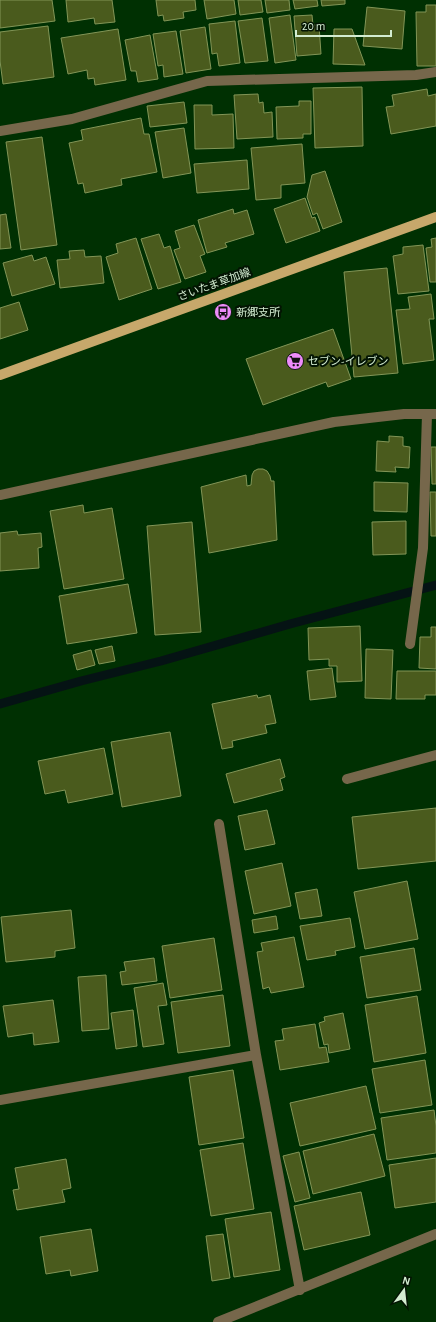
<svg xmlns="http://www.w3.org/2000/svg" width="436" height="1322" font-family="'Alegreya Sans','Noto Sans JP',sans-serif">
<rect width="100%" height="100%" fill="#003002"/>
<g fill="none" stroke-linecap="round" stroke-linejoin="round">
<!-- stream -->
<path stroke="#051314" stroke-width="9" d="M0,704L81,681L161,661L290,624L436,585"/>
</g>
<!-- building -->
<path fill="#4a5b1d" stroke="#829557" d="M0,0H52L55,21L0,28Z
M66,0H112L115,22L95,24L94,18L68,22Z
M156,0H195L196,10L183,12L184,18L164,21L163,15L158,16Z
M204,0H234L236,14L207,19Z
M238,0H261L263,12L240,15Z
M265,0H289L290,10L267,13Z
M293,0H317L318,6L295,9Z
M321,0H345V4L322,6Z
M426,5H436V66H417L416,12H426Z
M367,7L405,11L402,49L363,46Z
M290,15L296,60L275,63L269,18Z
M312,15L313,25H319L321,54L297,56L294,16Z
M262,18L268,61L245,63L238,21Z
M235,21L240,63L219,66L217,53L212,54L209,24Z
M48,26L54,77L3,84L0,61V32Z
M205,27L211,69L186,73L180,31Z
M118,29L126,80L95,85L94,78L88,79L87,70L68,74L61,38Z
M334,29H352L365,65L333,64Z
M176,31L183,74L164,77L163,65L158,66L153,34Z
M150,35L158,79L138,82L136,71H131L125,40Z
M362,87L363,146L315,148L313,88Z
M427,89L428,96L436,94V126L391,134L386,107L394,106L392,95Z
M258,94L259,103L263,102L264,113L272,112L273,137L237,139L234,95Z
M299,101H311V134H303V138L277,139L276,107L299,106Z
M184,102L187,123L150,127L147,106Z
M194,105H212V115L233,114L234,148L195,149Z
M141,118L144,134H149L157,172L121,179L122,185L85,193L83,183L78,184L69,143L83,140L81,130Z
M184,128L191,173L163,178L155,132Z
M42,137L57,245L21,250L6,142Z
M302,144L305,183L281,185V198L256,200L251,148Z
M247,160L249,189L197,193L194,164Z
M325,171L342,222L323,229L317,213L313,215L307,197L312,175Z
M305,198L312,218L315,217L320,231L286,243L274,209Z
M233,209L234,214L247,210L254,234L225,243L227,247L207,253L198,220Z
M6,214L11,248L0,249V215Z
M194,225L205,254L200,256L206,272L185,279L174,250L180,248L175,231Z
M159,234L164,248L170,246L181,282L158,289L141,239Z
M136,238L152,289L119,300L106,257L118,253L116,244Z
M436,238V282H430L426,248L432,247L431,239Z
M423,245L429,291L398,294L393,256L403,254V247Z
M84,250L85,257L101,256L104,283L60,288L57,260L70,259L69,251Z
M32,255L34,261L46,257L55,284L12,296L3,263Z
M387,268L398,373L354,377L344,272Z
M431,294L434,319H429L434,360L403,364L396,310L410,309L408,297Z
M19,302L28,330L0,339V308Z
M333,329L351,379L328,387L326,382L263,405L246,359Z
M389,436L403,437V446L410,447L409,468L395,467L396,472L376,471L377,441L389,442Z
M431,447H436V484H432Z
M258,469H263L267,471L270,476L271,481H274L277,540L209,553L201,487L246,475L247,486L251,485L252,475L254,471Z
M374,482L408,483L407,512L374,511Z
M430,492H436V536H431Z
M83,505L84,513L112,508L124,579L64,589L50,511Z
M406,521V554L373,555L372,522Z
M192,522L201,632L155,635L147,526Z
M17,531L18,535L41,533L42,547L38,548L39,568L0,571V533Z
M128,584L137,633L67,644L59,596Z
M360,626L362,681L337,682V666H329V659L309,660L308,628Z
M431,627H436V669L419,668L420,637H431Z
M112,646L115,661L99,664L95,650Z
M366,649L393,650L391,699L365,698Z
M91,650L95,665L77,670L73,655Z
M332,668L336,697L310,700L307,671Z
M397,671H436V695H425V699H396Z
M257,695L258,698L270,695L276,723L265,725L267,733L232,741L233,747L222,749L212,704Z
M170,732L181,796L122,807L111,742Z
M104,748L113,794L68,803L65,790L45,794L38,761Z
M280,759L285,777L280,779L283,790L234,803L226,774Z
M436,808V861L358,869L352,817Z
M267,810L275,844L245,850L238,816Z
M282,863L291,906L254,914L245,871Z
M407,881L418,939L365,949L354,892Z
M317,889L322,916L300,919L295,893Z
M71,910L75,948L55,951V957L6,962L1,917Z
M276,916L278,929L254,933L252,920Z
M350,918L355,947L335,951L336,955L307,960L300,926Z
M294,937L304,987L271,993L269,987L263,989L257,952L263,951L261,943Z
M214,938L222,990L170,998L162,946Z
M414,948L421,990L367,998L360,957Z
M154,958L157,981L122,985L120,972L126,971L124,962Z
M106,975L109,1029L82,1031L78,977Z
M163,983L167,1005L158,1006L164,1044L143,1047L134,988Z
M223,995L230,1046L178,1053L171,1002Z
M417,996L426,1053L374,1062L365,1005Z
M53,1000L59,1042L34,1045L33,1033L8,1037L3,1006Z
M133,1010L137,1046L116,1049L111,1013Z
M343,1013L350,1049L329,1053L328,1044L324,1045L319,1023L325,1021L324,1017Z
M315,1024L319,1048L326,1047L329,1062L280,1070L275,1041L284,1040L282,1029Z
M425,1060L432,1105L380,1113L372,1069Z
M233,1070L244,1138L199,1145L189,1077Z
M366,1086L376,1129L300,1146L290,1103Z
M434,1110L436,1126V1153L387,1160L381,1118Z
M374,1134L385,1176L313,1194L303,1151Z
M243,1143L254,1209L211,1216L200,1150Z
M299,1152L310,1198L295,1202L283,1156Z
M436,1158V1202L395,1208L389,1165Z
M66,1159L71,1188L62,1190L65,1202L17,1210L13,1190L19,1189L15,1168Z
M361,1192L370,1235L304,1250L294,1206Z
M271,1212L280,1270L234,1277L225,1219Z
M91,1229L98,1271L71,1276L70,1270L46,1274L40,1237Z
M223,1234L230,1278L212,1281L206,1236Z"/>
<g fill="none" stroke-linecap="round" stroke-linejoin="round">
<!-- minor -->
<path stroke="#76674b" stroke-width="10" d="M0,131L72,119L207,81L416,75L436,72
M0,495L334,422L404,414H436
M410,644L423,548L427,414
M347,779L436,755
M219,824L256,1055L300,1290
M0,1100L256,1055
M218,1322L436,1234"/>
<!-- major -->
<path stroke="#c7a86b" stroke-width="10" d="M0,375L436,217"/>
</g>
<!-- icons -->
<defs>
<g id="bus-disc" transform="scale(0.9)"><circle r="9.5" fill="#ed8cf9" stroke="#031403"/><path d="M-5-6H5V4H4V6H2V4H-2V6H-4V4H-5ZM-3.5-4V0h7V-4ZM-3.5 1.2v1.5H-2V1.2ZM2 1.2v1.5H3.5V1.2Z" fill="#111"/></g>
<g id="supermarket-disc" transform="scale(0.9)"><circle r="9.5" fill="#ed8cf9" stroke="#031403"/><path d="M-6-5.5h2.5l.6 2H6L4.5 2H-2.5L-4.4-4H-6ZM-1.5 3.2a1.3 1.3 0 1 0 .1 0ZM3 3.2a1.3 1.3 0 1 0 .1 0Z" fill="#111"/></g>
</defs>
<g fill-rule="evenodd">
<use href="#bus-disc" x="223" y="312"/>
<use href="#supermarket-disc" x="295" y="361"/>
</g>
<g text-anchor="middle" stroke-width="4" stroke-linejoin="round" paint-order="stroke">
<!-- street labels -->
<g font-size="11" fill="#d3ecd1" stroke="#031403">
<text transform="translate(214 284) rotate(-20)" y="4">さいたま草加線</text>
</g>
<!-- poi labels -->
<g font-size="11" fill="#d3ecd1" stroke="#031403" text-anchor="start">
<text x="236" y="316">新郷支所</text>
<text x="308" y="365">セブン-イレブン</text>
</g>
</g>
<!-- north arrow -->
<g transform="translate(404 1290) rotate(15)" stroke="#031403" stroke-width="3" paint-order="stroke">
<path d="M0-3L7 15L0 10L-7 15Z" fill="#d3ecd1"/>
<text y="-6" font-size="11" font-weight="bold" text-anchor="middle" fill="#d3ecd1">N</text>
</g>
<!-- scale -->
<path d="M296 30v6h95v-6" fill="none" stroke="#d3ecd1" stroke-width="2"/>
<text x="302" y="30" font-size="12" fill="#d3ecd1" stroke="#031403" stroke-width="3" paint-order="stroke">20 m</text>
</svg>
